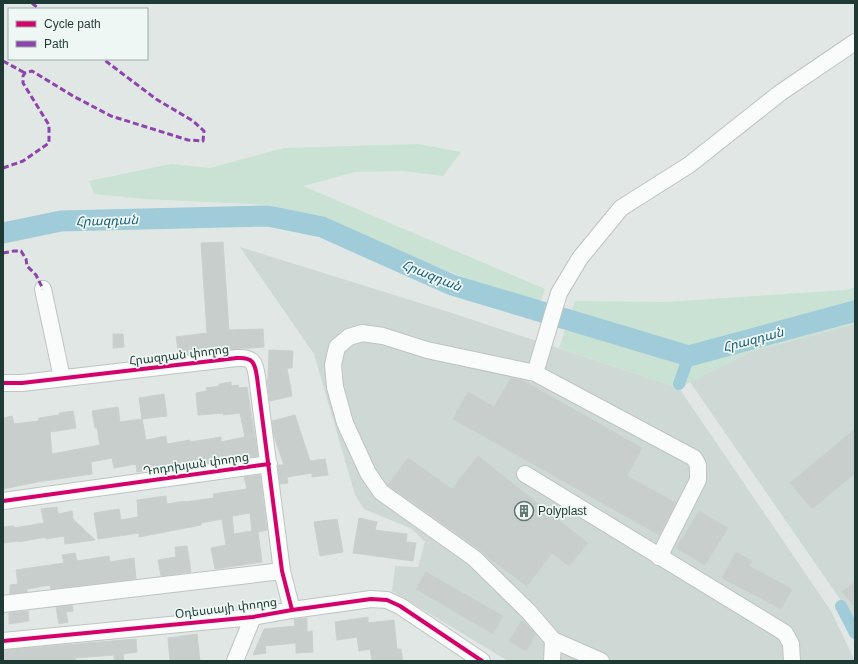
<svg xmlns="http://www.w3.org/2000/svg" width="858" height="664" font-family="Arial,'Noto Sans Armenian',sans-serif">
<rect width="100%" height="100%" fill="#e1e7e5"/>
<!-- built -->
<path fill="#ced9d5" d="M240,247L452,313L679,388L831,611L855,661H508L392,591L395,566L418,567L425,542L412,529L364,509L355,495L314,354Z
M855,324V621L690,382L750,352Z"/>
<!-- green -->
<path fill="#c9e2d3" d="M418,144L461,152L443,176L403,171L355,172L303,186L545,289L539,305L270,205L144,199L94,194L89,181L171,164L210,168L284,148Z
M855,287V324L750,352L679,388L559,348L575,301L665,302L846,290Z"/>
<g fill="none" stroke-linecap="round" stroke-linejoin="round">
<!-- canal -->
<path stroke="#a0cbd8" stroke-width="12" d="M679,384L689,356
M841,606L855,633"/>
<!-- river -->
<path stroke="#a0cbd8" stroke-width="21" d="M3,233L61,221L268,216L322,227L452,285L689,356L855,311"/>
</g>
<!-- building -->
<path fill="#c8cecc" stroke="#cad0ce" fill-rule="evenodd" d="M223,242L229,330L263,329L264,347L199,352V353L179,355L176,337L207,333L201,243Z
M113,334H123L124,347L113,348Z
M269,350L293,351L292,368H287L292,396L270,401L267,380H268Z
M511,378L522,380L642,448L627,476L676,503L659,535L453,419L468,392L494,407Z
M231,382V386L238,385L239,388L247,387L258,456L198,464L197,461L137,472L136,464L114,468L112,458L91,462L92,474L37,482L3,489V418L12,416L14,424L38,421L39,418L59,415V413L73,411L76,428L50,432L52,454L100,445L97,428H95L92,411L118,407L120,422L142,419L146,440L166,436L167,444L190,440V442L221,437V442L245,437L240,413L223,415V413L198,415L196,393L207,391L206,388L219,386V384Z
M164,394L167,416L142,419L139,398Z
M295,415L310,461L325,459L328,475L312,477V473L287,477L288,483L280,484L278,465H284L274,436L272,421Z
M855,429V473L812,509L790,483Z
M478,456L588,543L569,566L552,553L527,586L487,557L480,550L388,485L408,458L452,489Z
M260,475L267,530L258,532L262,562L215,569L211,548L226,545L222,519L201,523V525L139,537V533L98,539L94,513L119,509L121,520L138,517L137,500L166,496L167,504L185,501V502L214,498L213,494L247,489L244,477ZM250,513L252,531L234,534L232,516Z
M57,507L58,514L72,511L73,519L95,540L65,544L64,536L46,539V537L18,542V541L3,543V527L14,526V528L44,523L41,509Z
M699,511L728,528L705,565L676,548Z
M359,518L377,522L375,530L407,534L406,542L416,543L413,561L353,553Z
M337,519L343,552L320,556L314,522Z
M187,546L191,572L161,576L158,560L176,557L175,547Z
M736,552L752,561L749,566L792,589L781,609L722,578Z
M75,553L77,561L109,556L110,562L134,558L136,579L51,589L50,585L27,589V592L10,594V585L18,584L16,570L64,563L62,555Z
M426,572L503,616L493,634L416,589Z
M855,582V607L842,592Z
M72,605L73,611L66,612L68,622L59,624L56,607Z
M28,611L29,621L9,624V613Z
M368,617V623L394,620L397,649H401L403,661H372L370,649L359,651L357,637L337,640L335,622Z
M307,618V632L312,631L313,652L296,653V643L265,646L266,653L253,655L264,629L295,626L294,619Z
M522,620L536,634L526,651L509,641Z
M197,634L200,661H170L168,638Z
M136,639L137,652L123,654L124,661H114V655L75,658L76,661H3V650Z"/>
<g fill="none" stroke-linecap="round" stroke-linejoin="round">
<!-- minor casing -->
<g stroke="#bec4c2" stroke-width="18">
<path id="minor" d="M43,289L62,378
M535,373L559,293L580,258L621,208L689,165L780,93L855,42
M3,383H22L237,358C253,357 255,363 257,377L282,571L292,610
M525,474L785,633L791,644L792,661
M3,501L269,464
M3,604L282,571
M3,641L253,617L292,610L371,599L387,600L400,606L482,661
M235,661L253,617
M552,661L553,640
M601,661L553,640L529,612L474,558L381,492L368,473L345,423L335,387L333,365L337,347L349,337L362,333L383,336L427,350L535,373L694,458L698,465V480L659,557"/>
</g>
<!-- minor -->
<use href="#minor" stroke="#fafbfb" stroke-width="16"/>
<!-- quiet -->
<path stroke="#8e44ad" stroke-width="3" stroke-dasharray="6 3" stroke-linecap="butt" d="M32,3L39,9
M3,61L25,73
M3,168L23,161L49,143V125L23,83V76L25,73L32,71L73,96L111,116L188,140L203,141L204,131L193,121L156,99L103,59
M3,253L14,251H21L26,259L27,266L36,275L43,289"/>
<!-- cycleway casing -->
<g stroke="#eef7f3" stroke-width="6">
<path id="cycleway" d="M3,383H22L237,358C253,357 255,363 257,377L282,571L292,610
M3,501L269,464
M3,641L253,617L292,610L371,599L387,600L400,606L482,661"/>
</g>
<!-- cycleway -->
<use href="#cycleway" stroke="#d6006c" stroke-width="4"/>
</g>
<!-- icons -->
<defs>
<g id="building-ring" transform="scale(1)"><circle r="9.5" fill="#eef7f3" stroke="#637773" stroke-width="1.5"/><path d="M-4-6H4V6H1V3H-1V6H-4ZM-2.5-4.3h1.7v1.8h-1.7ZM.8-4.3h1.7v1.8H.8ZM-2.5-1h1.7V.8h-1.7ZM.8-1h1.7V.8H.8Z" fill="#637773"/></g>
</defs>
<g fill-rule="evenodd">
<use href="#building-ring" x="524" y="511"/>
</g>
<g text-anchor="middle" stroke-width="3.5" stroke-linejoin="round" paint-order="stroke">
<!-- street labels -->
<g font-size="12" fill="#1f3a35" stroke="#eef7f3">
<text transform="translate(179 355) rotate(-7)" y="4">Հրազդան փողոց</text>
<text transform="translate(196 464) rotate(-8)" y="4">Դոդոխյան փողոց</text>
<text transform="translate(226 608) rotate(-7)" y="4">Օդեսսայի փողոց</text>
</g>
<!-- poi labels -->
<g font-size="12" fill="#1f3a35" stroke="#eef7f3" text-anchor="start">
<text x="538" y="515">Polyplast</text>
</g>
<!-- water labels -->
<g font-size="13" font-style="italic" fill="#185f77" stroke="#eef7f3">
<text transform="translate(107 220) rotate(-2)" y="5">Հրազդան</text>
<text transform="translate(432 275) rotate(22)" y="5">Հրազդան</text>
<text transform="translate(753 339) rotate(-15)" y="5">Հրազդան</text>
</g>
</g>
<!-- border -->
<rect width="858" height="664" fill="none" stroke="#1f3a35" stroke-width="8"/>
<!-- legend -->
<rect x="8" y="8" width="140" height="52" fill="#eef7f3" stroke="#9baba7"/>
<rect x="16" y="21" width="20" height="6" fill="#d6006c" stroke="#9baba7"/>
<text x="44" y="28" font-size="12" fill="#1f3a35">Cycle path</text>
<rect x="16" y="41" width="20" height="6" fill="#8e44ad" stroke="#9baba7"/>
<text x="44" y="48" font-size="12" fill="#1f3a35">Path</text>
</svg>
